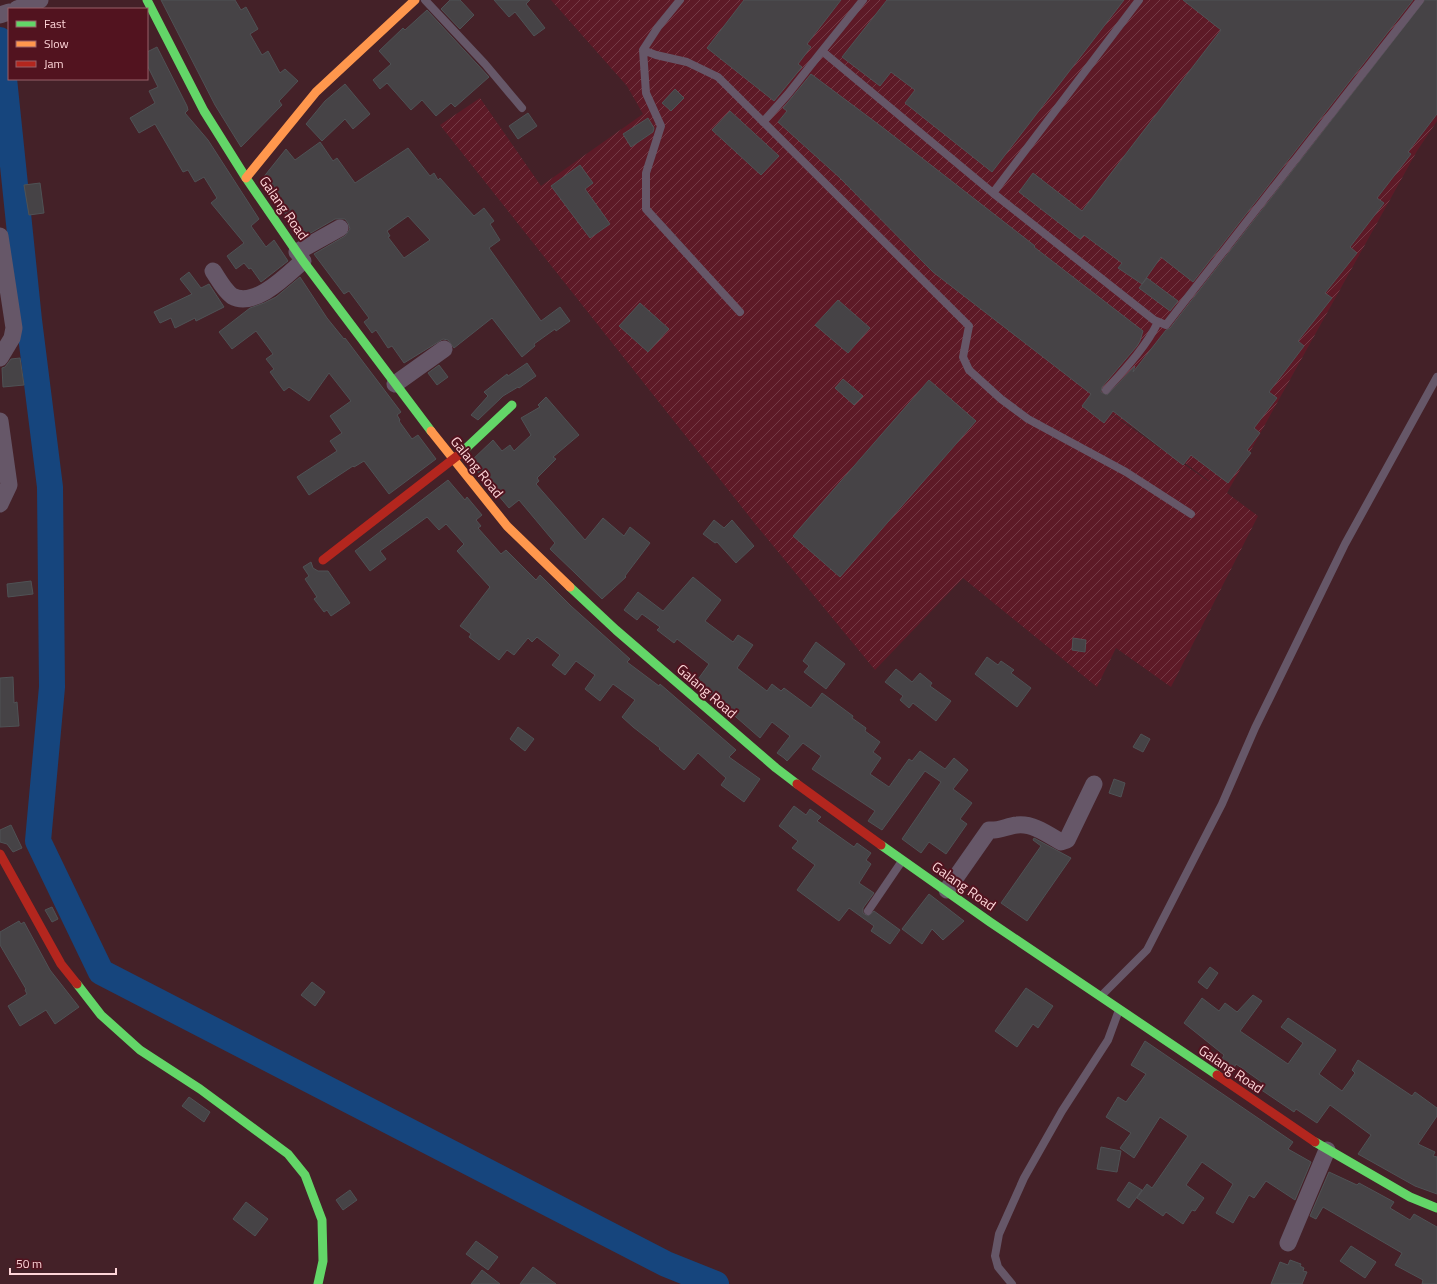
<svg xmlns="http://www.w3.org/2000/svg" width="1437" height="1284" font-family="'Titillium Web',sans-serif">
<defs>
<pattern id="industrial-furrows" width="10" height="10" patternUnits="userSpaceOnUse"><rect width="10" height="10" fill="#5d1a27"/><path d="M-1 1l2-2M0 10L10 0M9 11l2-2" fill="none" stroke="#753a46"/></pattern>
</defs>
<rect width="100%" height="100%" fill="#442128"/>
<!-- industrial -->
<path fill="url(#industrial-furrows)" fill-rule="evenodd" d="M551,0H1437V121L1417,151L1227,493L1258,516L1171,687L1116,648L1097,687L963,578L875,670L756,525L440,125L480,98L541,186L643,114L627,86ZM1098,405L1169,451L1209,481H1208Z"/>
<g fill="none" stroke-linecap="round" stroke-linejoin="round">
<!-- river -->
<path stroke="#16457d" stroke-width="26" d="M0,40L29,320L50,487L52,687L38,841L101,972L666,1264L716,1284"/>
</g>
<!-- building -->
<path fill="#464346" stroke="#4f5255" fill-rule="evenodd" d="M161,0H235L241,10L246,7L258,29L250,34L262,55L268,51L280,73L285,69L298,81L279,101L282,105L241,147L215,105Z
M450,0H460L474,15L460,29L441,9Z
M494,0H530L526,4L545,28L534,36L515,12L509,17Z
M744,0H841L807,44L811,47L798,64L802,67L774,101L707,48Z
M887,0H1124L992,172L905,103L915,90L891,72L880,86L842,57Z
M1183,0H1413L1193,282L1161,257L1142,284L1118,268L1122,263L1084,235L1080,239L1019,192L1033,173L1082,211L1221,30Z
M1425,0H1437V114L1408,152L1411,154L1377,198L1384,203L1350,247L1357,253L1325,293L1332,298L1298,341L1304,346L1269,392L1277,398L1254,428L1260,433L1247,450L1251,453L1228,483L1191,455L1183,465L1113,411L1104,423L1082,406L1091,394L933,272L839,177L778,122L787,111L783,108L811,74L882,127L1035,246L1034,247L1143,331L1140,341L1137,346L1102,387L1101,392L1107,395L1135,366L1133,372L1166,330L1170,328Z
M427,10L489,77L455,107L451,103L436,116L422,100L411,110L387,83L380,89L373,80L391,64L379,51L403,28L405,30Z
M157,47L187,106L188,110L185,113L208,140L259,219L251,226L266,247L274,240L288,261L261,282L251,268L249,269L244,263L236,269L227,256L244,243L211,203L217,198L204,177L195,182L188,170L183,172L155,124L139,133L130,118L155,103L149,91L158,87L147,65V52Z
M345,84L370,114L353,129L345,119L322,141L306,124L325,101Z
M675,89L684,98L671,111L662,103Z
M730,111L779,156L761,175L712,130Z
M528,113L537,126L518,139L509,126Z
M648,118L654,128L653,132L631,147L623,134Z
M320,142L333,161L337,158L355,183L408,148L430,176L434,173L438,180L440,178L474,216L484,208L494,221L490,224L500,240L489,248L541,321L560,307L570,321L556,331L555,329L534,344L535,346L522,357L492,318L454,348L448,340L443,339L404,363L392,346L388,348L376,330L372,333L364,322L369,318L349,291L344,294L314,254L345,236L350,229L348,223L345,219H335L302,238L262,179L286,149L295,160ZM408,216L430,240L404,258L388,237L390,236L387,231Z
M580,165L593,183L585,189L610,224L590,238L551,186Z
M40,183L44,213L29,215L24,185Z
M189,272L201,288L209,284L224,307L196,321L195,318L175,328L171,318L160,323L154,312L192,294L180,279Z
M300,277L327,318L344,339L345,338L401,412L397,415L400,420L399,421L412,439L418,435L436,459L389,494L364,461L354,467L353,466L309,495L297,477L337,451L330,441L342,433L330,416L351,401L329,373L309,401L289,387L284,391L270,372L274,369L266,359L273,354L256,331L232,349L219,332L250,308L264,303L276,297Z
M1147,278L1178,301L1170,311L1139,288Z
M838,300L870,328L848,353L815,325Z
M640,303L669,329L648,352L619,326Z
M20,358L24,385L3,387L2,368L5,367L11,359Z
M527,363L536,376L519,388L518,387L503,396L478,420L471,415L488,396L484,392L507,374L508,376Z
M439,365L448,377L437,385L428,373Z
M843,379L863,396L854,405L835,388Z
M929,380L976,421L840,577L793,536Z
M546,397L579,435L553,457L556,459L537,478L539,481L536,484L585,540L603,518L624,536L630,527L650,543L625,576L626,577L602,599L550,549L555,543L519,500L509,508L470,462L493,440L502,451L510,445L514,451L531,435L521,418L540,407L538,405Z
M448,480L465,500L467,497L482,515L476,520L481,526L478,528L501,554L506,550L536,580L540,575L571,606L630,659L627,662L659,686L660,684L736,750L729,757L760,779L744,802L721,785L726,778L698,753L684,770L659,749L660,748L633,727L622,717L635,700L613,684L600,701L585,689L595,675L576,661L565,675L552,665L560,655L537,637L532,642L528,638L514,655L507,650L499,660L469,637L471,634L460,626L490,587L457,551L464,544L446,524L439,530L427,517L380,551L386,559L370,571L355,551Z
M714,520L724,528L732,520L754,546L736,563L717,542L715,543L703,534Z
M311,562L313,568L318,571H328L350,603L331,616L327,610L324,612L314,599L317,597L305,579L309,576L303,567Z
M693,577L721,600L705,621L733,642L738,635L753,645L737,668L767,691L772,684L781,691L784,688L811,708L822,693L853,716L852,718L866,728L865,731L880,742L873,752L881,758L870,774L889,787L909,759L912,761L920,751L945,769L954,758L968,770L953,789L972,803L960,819L967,824L946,854L929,842L921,853L902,839L941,782L925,771L882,830L868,821L875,811L812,769L821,756L803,743L787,761L784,758L777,753L790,736L772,722L760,738L696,682L709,664L677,639L674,643L657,630L660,627L642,614L637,620L624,610L638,592L663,611Z
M31,581L33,594L8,597L7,584Z
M1073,638L1086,640L1085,652L1072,650Z
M816,642L845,664L826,689L804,672L809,666L803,661Z
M987,657L998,665L1001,661L1014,670L1011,673L1031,688L1017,707L975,674Z
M896,669L912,682L920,673L932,683L930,686L951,701L936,721L913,703L909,708L900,700L903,696L885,682Z
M13,677L14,703L17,702L19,726L0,727V678Z
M518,727L534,739L525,751L510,739Z
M1141,734L1150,739L1143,752L1133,747Z
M1114,779L1125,783L1121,797L1109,793Z
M794,806L806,815L810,809L821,817L817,821L854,847L857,843L871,853L866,860L871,864L859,883L874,893L863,908V913L868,916L874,911L900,930L890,944L871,931L874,926L849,908L839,921L797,890L815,865L792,848L798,841L779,826Z
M11,825L22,848L13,852L7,844L0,842V830Z
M1034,838L1071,858L1027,921L1001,903L1041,846L1033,840Z
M929,894L964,921L943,940L932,929L922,944L902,929Z
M52,907L58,919L52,922L45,910Z
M19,921L21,924L24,922L50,970L79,1007L55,1024L46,1010L20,1026L8,1006L27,994L25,990L26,989L0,945V932Z
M1210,967L1218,973L1207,989L1198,982Z
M312,982L325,992L315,1006L301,995Z
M1026,988L1053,1006L1038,1028L1033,1024L1017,1047L995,1031Z
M1253,995L1262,1001L1240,1031L1288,1064L1303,1043L1281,1027L1288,1018L1336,1050L1319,1074L1342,1091L1355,1073L1352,1070L1358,1060L1412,1096L1415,1092L1437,1108V1116L1418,1144L1435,1152L1433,1156L1437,1157V1194L1415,1186L1358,1154L1371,1135L1330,1105L1317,1123L1296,1109L1294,1112L1260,1089L1263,1083L1236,1064L1234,1068L1222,1059L1224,1055L1184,1023L1202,998L1219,1011L1225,1003L1237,1012Z
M1145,1041L1293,1142L1288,1149L1311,1162L1295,1200L1266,1181L1254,1198L1249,1195L1233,1223L1216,1213L1233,1184L1202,1162L1186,1185L1204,1198L1195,1211L1192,1210L1183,1224L1166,1212L1163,1216L1137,1198L1147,1184L1152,1188L1188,1136L1160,1117L1134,1158L1120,1148L1131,1133L1106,1117L1118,1097L1126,1102L1146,1074L1131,1065Z
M189,1097L210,1112L204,1122L182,1106Z
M1101,1147L1121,1151L1117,1172L1097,1169Z
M1329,1172L1357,1185L1359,1183L1394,1202L1390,1208L1410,1220L1414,1214L1437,1227V1284H1422L1423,1280L1395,1265L1402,1253L1323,1207L1316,1219L1310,1216Z
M1129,1182L1142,1190L1129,1208L1117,1200Z
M350,1190L357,1200L343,1210L336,1200Z
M246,1202L268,1219L255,1236L233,1219Z
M476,1241L498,1257L488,1270L466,1254Z
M1351,1246L1376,1262L1365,1278L1340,1261Z
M1290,1260L1301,1264L1300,1266L1304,1268L1303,1271L1307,1272L1302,1284H1271L1280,1262L1288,1265Z
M533,1267L556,1284H520Z
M482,1270L500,1284H471Z"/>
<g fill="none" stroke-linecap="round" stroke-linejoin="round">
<!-- lane -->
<path stroke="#665768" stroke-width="8" d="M425,0L485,64L522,108
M680,0L658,27L643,50L646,93L661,126L646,173V209L740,312
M863,0L822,51L993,193L1154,320L1166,325L1420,0
M643,50L656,55L687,62L718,77L969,326L963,357L969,370L1001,399L1028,419L1126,472L1191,514
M763,122L788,94L822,51
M993,193L1139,0
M1106,390C1125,369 1146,347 1158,322
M868,911L902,861
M1102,995L1147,950L1222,804L1255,728L1345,544L1437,377
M1012,1284L998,1267L995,1256L999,1234L1024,1178L1062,1111L1108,1040L1119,1010"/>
<!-- street -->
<path stroke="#665768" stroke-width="17" d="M17,9L40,0
M0,15L9,12
M0,236L14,328L12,338L0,358
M297,252L340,228
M213,271C219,280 224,290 232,296C255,309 288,274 303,261
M395,384L444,349
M0,421L9,485L0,504
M947,890L989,830C999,831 1007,826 1017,825C1033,823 1049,835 1061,842L1067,840L1094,784
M1288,1243L1327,1150"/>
<!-- fast -->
<path stroke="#63d668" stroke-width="9" d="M147,0L204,111L246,178L303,261L431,431
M461,453L512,405
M570,587L616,630L776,768L797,784
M881,845L990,922L1217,1075
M77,984L101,1015L140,1050L200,1089L288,1154L305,1175L322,1220L323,1261L318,1284
M1315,1142L1410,1197L1437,1208"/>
<!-- slow -->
<path stroke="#ff974d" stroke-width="9" d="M246,178L316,92L415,0
M431,431L507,526L570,587"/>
<!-- jam -->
<path stroke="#b3261e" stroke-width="9" d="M323,560L461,453
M797,784L881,845
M0,854L61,964L77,984
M1217,1075L1315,1142"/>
</g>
<g text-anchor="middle" stroke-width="4" stroke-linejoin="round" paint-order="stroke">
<!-- street labels -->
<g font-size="14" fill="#fed5d8" stroke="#52131f">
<text transform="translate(284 208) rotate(55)" y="5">Galang Road</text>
<text transform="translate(477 467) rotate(51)" y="5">Galang Road</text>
<text transform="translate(707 691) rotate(41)" y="5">Galang Road</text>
<text transform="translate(964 886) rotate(35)" y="5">Galang Road</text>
<text transform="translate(1231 1069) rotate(34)" y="5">Galang Road</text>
</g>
</g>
<!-- legend -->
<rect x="8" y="8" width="140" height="72" fill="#52131f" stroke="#976169"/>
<rect x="16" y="21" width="20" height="6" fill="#63d668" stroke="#976169"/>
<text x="44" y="28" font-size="12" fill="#fed5d8">Fast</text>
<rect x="16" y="41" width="20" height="6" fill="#ff974d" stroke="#976169"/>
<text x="44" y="48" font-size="12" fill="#fed5d8">Slow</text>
<rect x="16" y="61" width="20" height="6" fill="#b3261e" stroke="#976169"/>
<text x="44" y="68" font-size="12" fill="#fed5d8">Jam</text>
<!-- scale -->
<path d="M10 1268v6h106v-6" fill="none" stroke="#fed5d8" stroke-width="2"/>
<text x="16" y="1268" font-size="12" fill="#fed5d8" stroke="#52131f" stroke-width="3" paint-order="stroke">50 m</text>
</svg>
